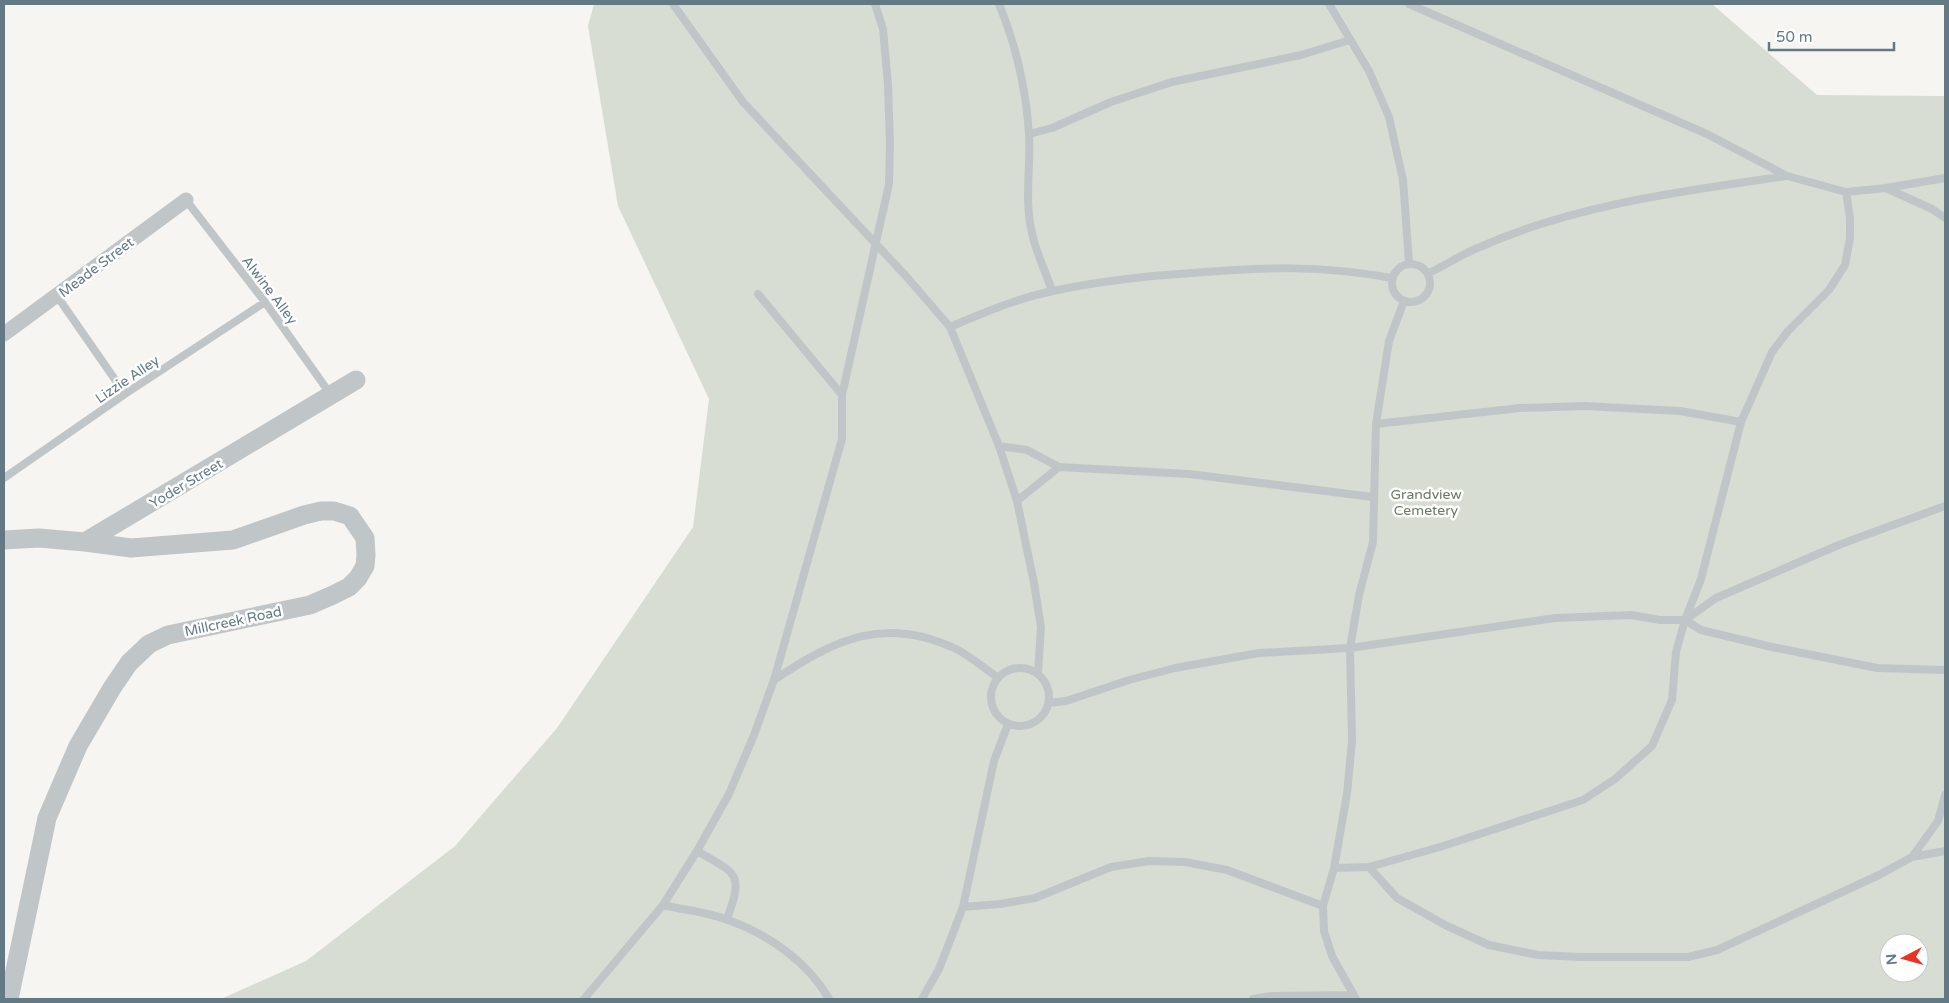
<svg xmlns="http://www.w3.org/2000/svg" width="1949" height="1003" font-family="'Varela Round',sans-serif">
<rect width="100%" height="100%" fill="#f6f5f2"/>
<!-- green -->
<path fill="#d8ddd3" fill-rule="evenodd" d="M594,4H1712L1817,95L1945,96V999H221L306,961L455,846L557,728L693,527L709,399L618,206L588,26ZM1889,943H1919V973H1889Z"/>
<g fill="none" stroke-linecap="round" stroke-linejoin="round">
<!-- service -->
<path stroke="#c0c6c8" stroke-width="8" d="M673,4L743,102L905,275L950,327L999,446L1017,501L1034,583L1041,627L1038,673
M999,4C1016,45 1026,89 1029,134C1031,166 1024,201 1032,233C1036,253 1046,272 1052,291
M1329,4L1369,71L1389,117L1403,180L1409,263
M1409,4L1707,134L1787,176L1846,192L1886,188L1945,178
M1029,134L1052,128L1111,102L1172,82L1301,55L1350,40
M1886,188L1932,209L1945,218
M186,200L265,302L331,395
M1392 283a19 19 0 1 1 38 0a19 19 0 1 1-38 0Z
M1429,273C1446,265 1462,254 1480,247C1576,204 1684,191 1787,176
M758,294L842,395
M57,296L125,394
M950,327C983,313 1018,298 1053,291C1099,281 1146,276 1192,273C1263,267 1321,265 1392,278
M1376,424L1520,408L1585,406L1680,411L1741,422
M999,446L1027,450L1059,467L1189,474L1373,497
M4,478L125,394L265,302
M1017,501L1059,467
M1685,620L1716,598L1841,544L1945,506
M991 697a29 29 0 1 1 58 0a29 29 0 1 1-58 0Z
M774,680C835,639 885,615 956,649C970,656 984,668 997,677
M1049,703L1066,701L1129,680L1175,668L1259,653L1350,648L1555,618L1631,615L1660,620H1685L1701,630L1772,647L1877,668L1945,670
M697,851C737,874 744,873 727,919
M1912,857L1945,851
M1369,867L1397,898L1447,926L1489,945L1538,955L1580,957H1688L1717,950L1879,875L1912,857L1938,821L1945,795
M1334,868L1369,867L1440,847L1583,800L1615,779L1652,746L1672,700L1676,652L1685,620L1701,579L1741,422L1772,352L1788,331L1829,290L1845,265L1850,238V218L1846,192
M663,905C684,910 708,912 728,920C768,934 808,962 829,999
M963,907L1000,904L1035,898L1111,867L1149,861L1185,862L1227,870L1323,906
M584,999L663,905L697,851L729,794L754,735L774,680L842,439V395L889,184L890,144L888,85L883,29L875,4
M922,999L939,969L963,907L994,761L1008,724
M1253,999L1271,996L1354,995
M1356,999L1332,956L1324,931L1323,906L1334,868L1347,794L1352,741L1350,648L1359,595L1373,542L1376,424L1389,341L1404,301"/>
<!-- minor -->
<path stroke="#c0c6c8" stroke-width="15" d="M4,334L186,200"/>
<!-- tertiary -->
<path stroke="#c0c6c8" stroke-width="19" d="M4,540L39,538L85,542L356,380
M9,999L47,818L78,746L112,688L129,663L149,644L168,635L310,605L333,595L349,587L358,578L365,566L366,555L365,538L350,516L334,511H321L304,515L233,540L131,548L85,542"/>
</g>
<g text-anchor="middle" stroke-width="5" stroke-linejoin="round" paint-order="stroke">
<!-- street labels -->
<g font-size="14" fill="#637a84" stroke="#fff">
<text transform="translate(96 267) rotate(-37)" y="5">Meade Street</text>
<text transform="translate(270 290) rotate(53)" y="5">Alwine Alley</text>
<text transform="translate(127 379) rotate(-34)" y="5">Lizzie Alley</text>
<text transform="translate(186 483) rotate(-31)" y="5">Yoder Street</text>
<text transform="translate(233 621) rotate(-12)" y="5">Millcreek Road</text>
</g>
<!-- park labels -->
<g font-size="14" fill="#6b7b63" stroke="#fff">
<text x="1426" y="499">Grandview<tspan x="1426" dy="16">Cemetery</tspan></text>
</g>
</g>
<!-- border -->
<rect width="1949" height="1003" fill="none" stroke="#637a84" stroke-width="10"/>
<!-- north arrow -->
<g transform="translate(1904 958) rotate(264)"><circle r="24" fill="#ffffff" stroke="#c1cace"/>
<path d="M0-4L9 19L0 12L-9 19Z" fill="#e9321f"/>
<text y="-8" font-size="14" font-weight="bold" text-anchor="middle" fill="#637a84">N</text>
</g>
<!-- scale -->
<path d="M1769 42v8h125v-8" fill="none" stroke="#637a84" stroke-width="2.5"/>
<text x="1776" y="42" font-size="15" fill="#637a84" stroke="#ffffff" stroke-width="4" paint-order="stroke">50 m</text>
</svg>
